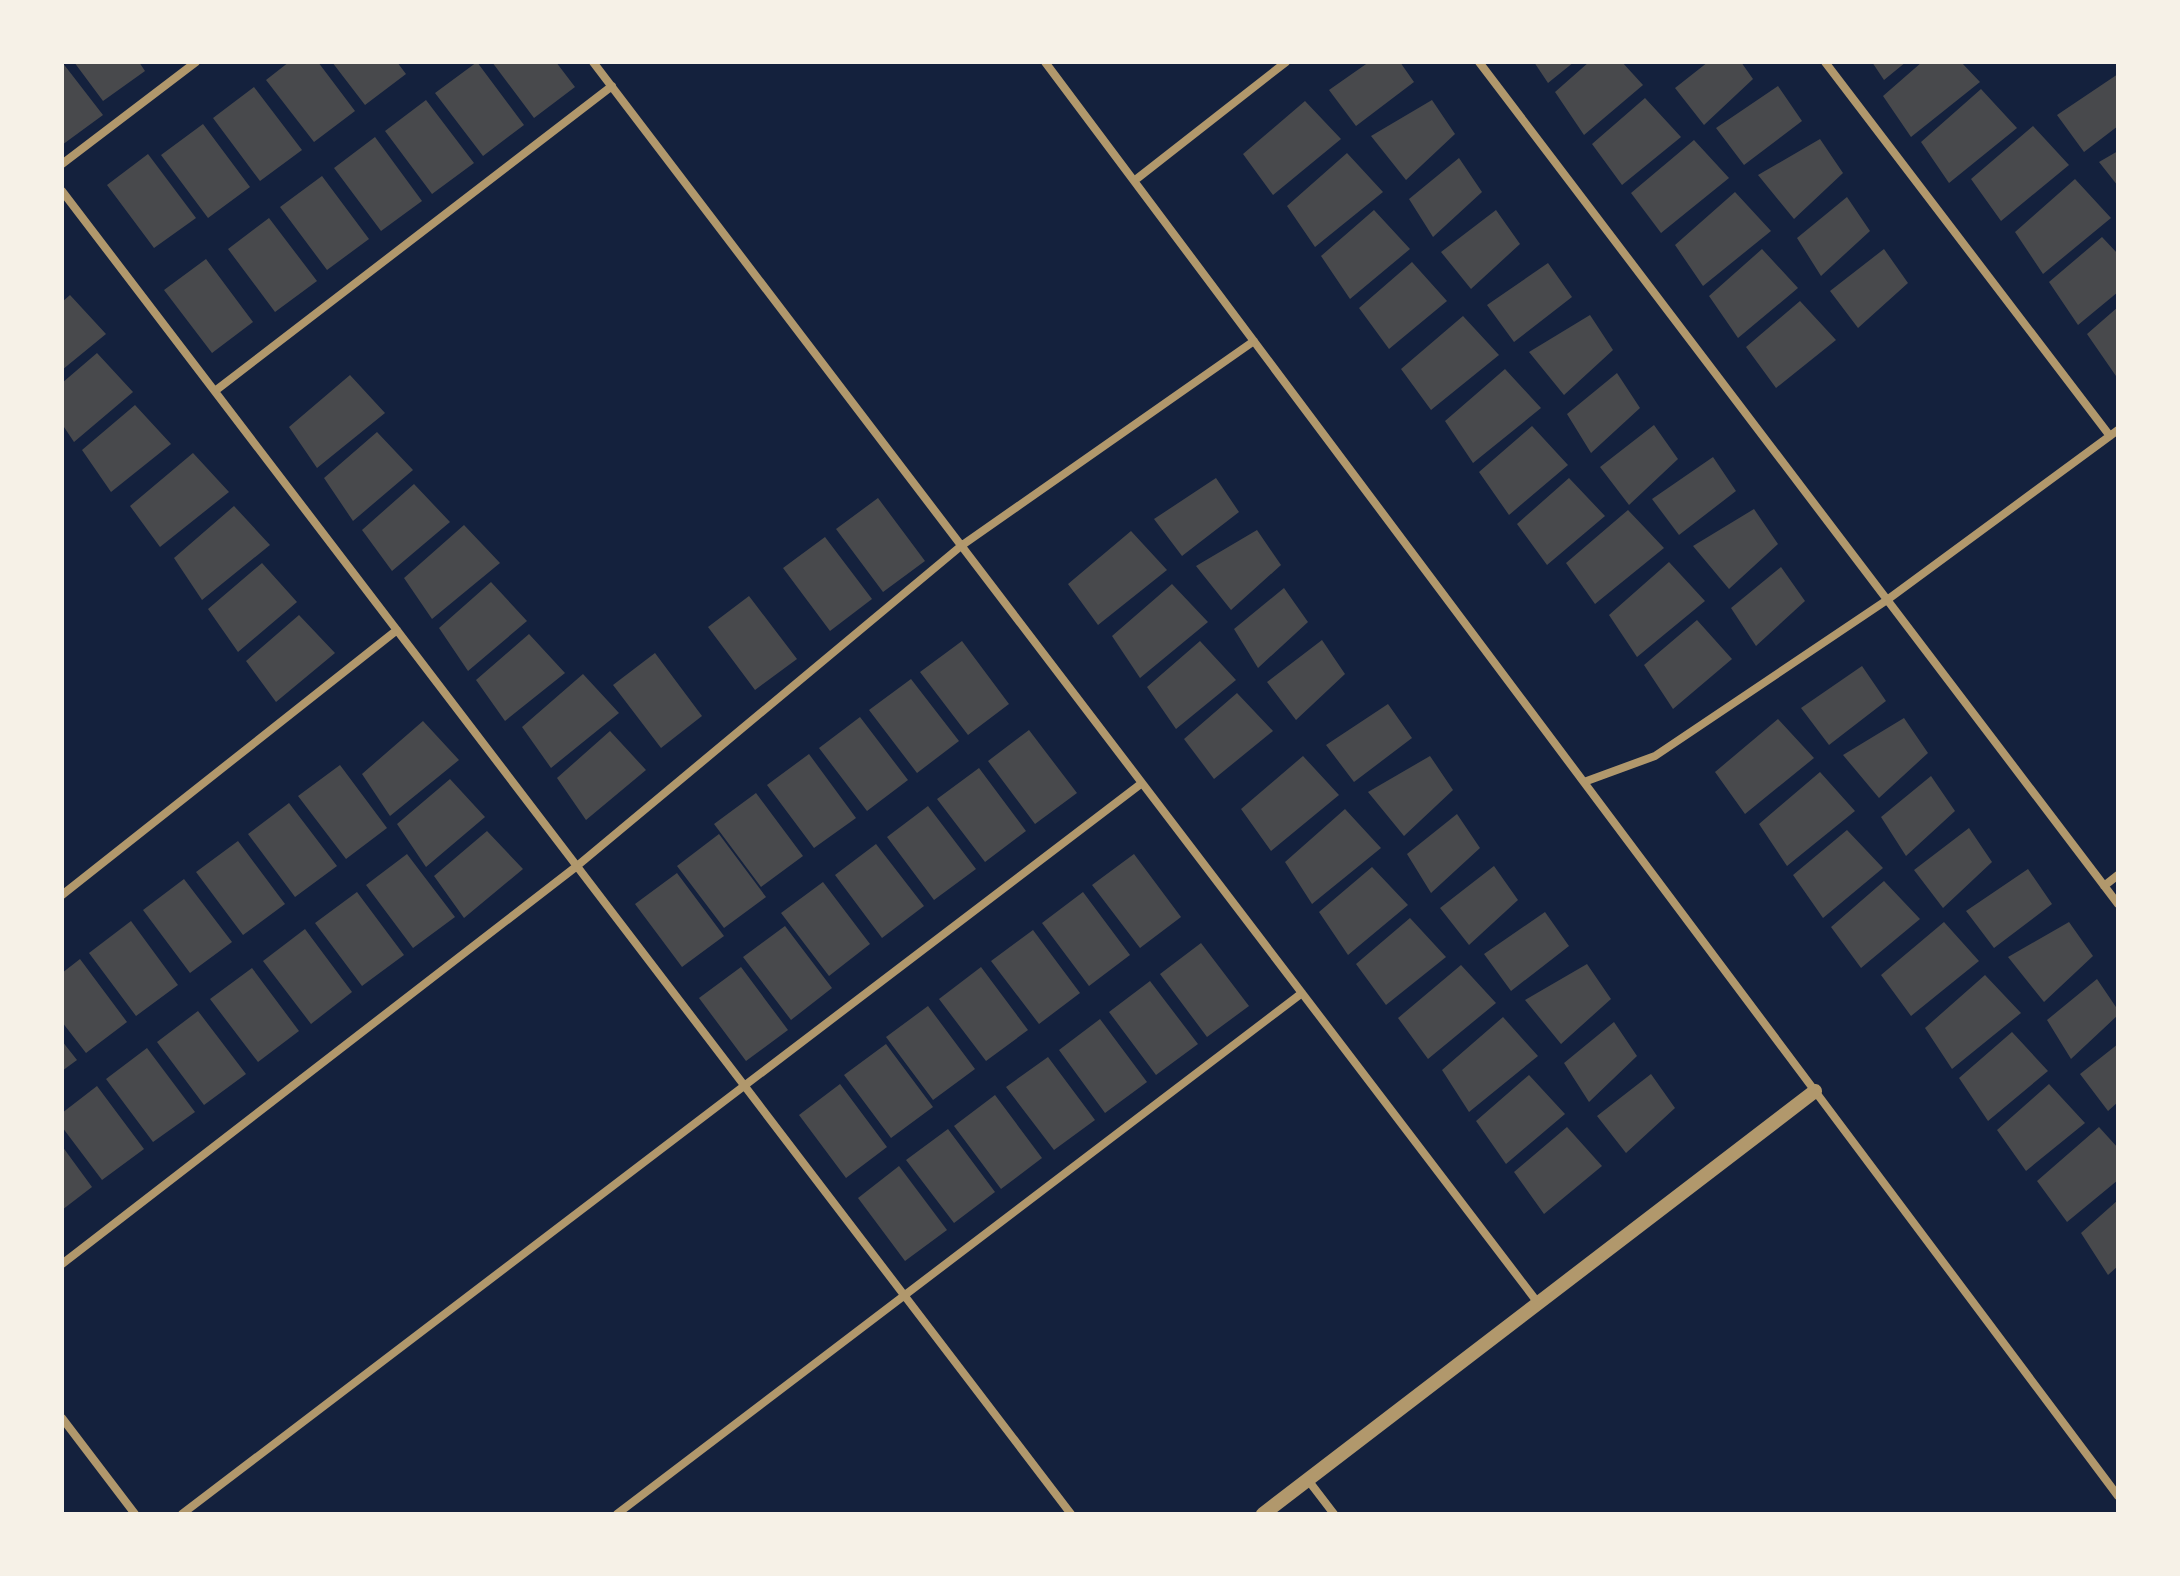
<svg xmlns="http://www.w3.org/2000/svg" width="2180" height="1576" font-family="'PT Sans Narrow',sans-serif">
<rect width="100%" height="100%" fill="#14213d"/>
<!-- building -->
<path fill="#48494c" d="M62,62L103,115L62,145Z
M74,62H139L145,71L103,101Z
M289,62H318L355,111L314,142L266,80Z
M332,62H397L406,74L365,105Z
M477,62L524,125L483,156L435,93Z
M492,62H556L575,87L534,118Z
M1369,62H1400L1414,82L1356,126L1329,90Z
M1534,62H1574L1548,83Z
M1589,62H1622L1643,85L1584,135L1555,92Z
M1708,62H1741L1753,79L1704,125L1675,88Z
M1872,62H1906L1884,80Z
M1922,62H1961L1980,82L1911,137L1883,96Z
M2118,74V126L2084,152L2057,115Z
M1778,86L1802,121L1744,165L1716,128Z
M254,87L302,150L260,181L213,118Z
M1981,89L2017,128L1949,183L1921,142Z
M1645,98L1681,137L1622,185L1592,144Z
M426,100L474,163L432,194L385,131Z
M1432,100L1455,134L1406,180L1371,136Z
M1305,101L1341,139L1273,195L1243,154Z
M203,124L250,187L208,218L161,155Z
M2033,126L2069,165L2001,221L1971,179Z
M375,137L422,201L381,231L334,168Z
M1820,139L1843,173L1794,219L1758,175Z
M1694,140L1729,178L1661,233L1631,193Z
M2118,151V186L2099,162Z
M1347,153L1383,192L1315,247L1287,206Z
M148,154L196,218L154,248L107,185Z
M1459,158L1482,192L1433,237L1409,199Z
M322,176L369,239L327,270L280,207Z
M2075,179L2111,218L2043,274L2015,232Z
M1735,192L1771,231L1703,286L1675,245Z
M1847,197L1870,231L1821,276L1797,238Z
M1374,210L1410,249L1350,299L1321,256Z
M1496,210L1520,244L1471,289L1441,252Z
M269,218L317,281L275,312L228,249Z
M2102,237L2118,254V292L2078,325L2049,282Z
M1762,249L1798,288L1738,338L1709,296Z
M1884,249L1908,283L1858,328L1830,291Z
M206,259L253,322L212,353L164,290Z
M1412,262L1447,301L1389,349L1359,308Z
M1548,263L1572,297L1514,342L1487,305Z
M70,295L106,334L62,370V302Z
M1800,301L1836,340L1776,388L1746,347Z
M2118,307V374L2116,376L2087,334Z
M1590,315L1613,350L1564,395L1529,352Z
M1463,316L1499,355L1431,410L1401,369Z
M97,353L133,392L74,442L62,424V383Z
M1505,369L1541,408L1473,463L1445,421Z
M1617,373L1640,408L1591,453L1567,414Z
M350,375L385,413L317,468L289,427Z
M135,405L171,444L111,492L82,450Z
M1654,425L1678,459L1629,505L1600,467Z
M1532,426L1568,465L1509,515L1479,472Z
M377,432L413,470L353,521L324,478Z
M193,453L229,492L160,547L130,506Z
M1713,457L1736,491L1679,535L1652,499Z
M1216,478L1239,512L1182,556L1154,519Z
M1569,478L1605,516L1547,565L1517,524Z
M414,484L450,522L392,571L362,530Z
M878,498L925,561L883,592L836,529Z
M234,506L270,545L202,600L174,558Z
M1754,509L1778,544L1729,589L1693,546Z
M1628,510L1664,548L1595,604L1566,563Z
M464,525L500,563L432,619L404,578Z
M1257,530L1281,565L1231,610L1196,566Z
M1131,531L1167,570L1098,625L1068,584Z
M825,537L872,599L830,631L783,568Z
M1669,562L1705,601L1637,657L1609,615Z
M262,563L297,602L238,652L208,609Z
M1781,567L1805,601L1756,646L1731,608Z
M491,582L527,621L468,671L439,628Z
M1172,584L1208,622L1140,678L1112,636Z
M1284,588L1308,622L1258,668L1234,629Z
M749,596L797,659L755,690L708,627Z
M299,615L335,653L276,702L246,661Z
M1697,620L1732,659L1673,709L1644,665Z
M529,634L565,673L505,721L476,680Z
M1322,640L1345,674L1296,720L1267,682Z
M962,641L1009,704L968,735L920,672Z
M1200,641L1236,680L1176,729L1147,687Z
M655,653L702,716L661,748L613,685Z
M1862,666L1886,701L1829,745L1801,708Z
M583,674L619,713L551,768L522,727Z
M911,679L959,741L917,773L869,710Z
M1237,693L1273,731L1214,779L1184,739Z
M1388,704L1412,738L1354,782L1326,745Z
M860,717L908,780L867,811L819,748Z
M1904,718L1928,753L1879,798L1843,755Z
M1778,719L1814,758L1745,814L1715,772Z
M423,721L459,760L390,816L362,774Z
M1029,730L1077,793L1035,824L988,761Z
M610,731L646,770L586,820L557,778Z
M809,754L856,818L814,848L767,785Z
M1303,756L1339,795L1271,851L1241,809Z
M1430,756L1453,790L1404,836L1368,792Z
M340,765L387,828L346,859L298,796Z
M979,768L1026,831L985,862L937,799Z
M1820,772L1855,811L1787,866L1759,824Z
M1931,776L1955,811L1906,856L1881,817Z
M450,779L485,817L426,867L397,824Z
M756,793L803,856L761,887L714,824Z
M289,803L337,866L295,897L248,834Z
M928,806L976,869L934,900L887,837Z
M1345,809L1381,848L1312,904L1285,862Z
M1457,814L1480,848L1431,893L1407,854Z
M1969,828L1992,862L1943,908L1914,870Z
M1847,830L1883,868L1823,918L1793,875Z
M487,831L523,869L464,918L434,876Z
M719,834L766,897L724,928L677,866Z
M238,841L285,904L243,935L196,872Z
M876,844L924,906L882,938L835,875Z
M407,854L455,917L413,948L366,885Z
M1134,854L1181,917L1140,948L1092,885Z
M1494,866L1518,900L1469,945L1440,908Z
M1372,867L1408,905L1348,955L1319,912Z
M2028,869L2052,904L1994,948L1966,911Z
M677,873L724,936L682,967L635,904Z
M184,879L232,942L190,973L143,910Z
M1884,881L1920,919L1861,968L1831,927Z
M823,882L870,944L829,976L781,913Z
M357,892L404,955L362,986L315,923Z
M1083,892L1130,955L1089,986L1042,923Z
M1545,912L1569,946L1511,991L1484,954Z
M1410,918L1446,957L1386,1005L1356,964Z
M131,921L178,985L136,1016L89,953Z
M1944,922L1979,961L1911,1016L1881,975Z
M2069,922L2093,956L2044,1002L2008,957Z
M785,926L832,988L791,1020L743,957Z
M305,929L352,992L311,1024L263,961Z
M1033,930L1080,993L1039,1024L991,961Z
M1201,943L1249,1006L1207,1037L1160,974Z
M80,959L127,1022L86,1053L62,1022V973Z
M1587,964L1611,999L1561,1044L1525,1000Z
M1461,965L1496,1003L1428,1059L1398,1018Z
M741,967L788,1030L746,1061L699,998Z
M981,967L1028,1030L986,1061L939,999Z
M252,968L299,1031L258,1062L210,999Z
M1985,975L2021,1013L1952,1069L1925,1028Z
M2097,979L2118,1010V1015L2071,1059L2047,1020Z
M1150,981L1198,1044L1156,1075L1109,1012Z
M928,1006L975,1069L933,1100L886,1037Z
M198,1011L246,1074L204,1105L157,1042Z
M1503,1017L1538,1056L1469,1112L1442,1070Z
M1100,1019L1147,1082L1105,1113L1059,1050Z
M1614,1022L1637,1056L1589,1102L1564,1063Z
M2012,1032L2048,1071L1988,1121L1959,1078Z
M62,1041L77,1060L62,1071Z
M886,1044L933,1107L891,1138L844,1075Z
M2118,1044V1102L2108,1111L2080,1074Z
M147,1048L195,1112L153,1142L106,1079Z
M1048,1057L1095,1120L1054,1150L1006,1087Z
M1651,1074L1675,1108L1626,1153L1597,1116Z
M1529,1075L1565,1114L1506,1164L1476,1121Z
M840,1084L887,1147L846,1178L799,1115Z
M2049,1084L2085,1123L2026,1171L1997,1130Z
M97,1086L144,1149L102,1180L62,1127V1113Z
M995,1095L1042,1158L1001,1189L954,1126Z
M1567,1127L1602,1166L1544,1214L1514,1172Z
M2099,1127L2118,1148V1180L2067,1222L2037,1181Z
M948,1129L995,1192L954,1223L906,1160Z
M62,1146L92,1187L62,1210Z
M899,1166L947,1230L905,1261L858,1198Z
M2118,1200V1266L2108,1275L2081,1233Z"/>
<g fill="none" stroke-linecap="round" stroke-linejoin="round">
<!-- minor -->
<path stroke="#b1986c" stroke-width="8" d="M593,62L1538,1303
M1045,62L2118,1496
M1479,62L2118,904
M1825,62L2110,436
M62,164L196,62
M1134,181L1286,62
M62,191L1071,1514
M215,391L612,86
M1584,782L1655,756L1887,600L2118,430
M2104,886L2118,875
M62,895L397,630
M62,1264L577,866L961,546L1254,341
M62,1418L135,1514
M1308,1480L1334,1514
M182,1514L1142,783
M617,1514L1302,993"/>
<!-- tertiary -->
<path stroke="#b1986c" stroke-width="14" d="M1263,1514L1815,1091"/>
</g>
<!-- border -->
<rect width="2180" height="1576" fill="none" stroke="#f6f1e7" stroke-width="128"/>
</svg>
